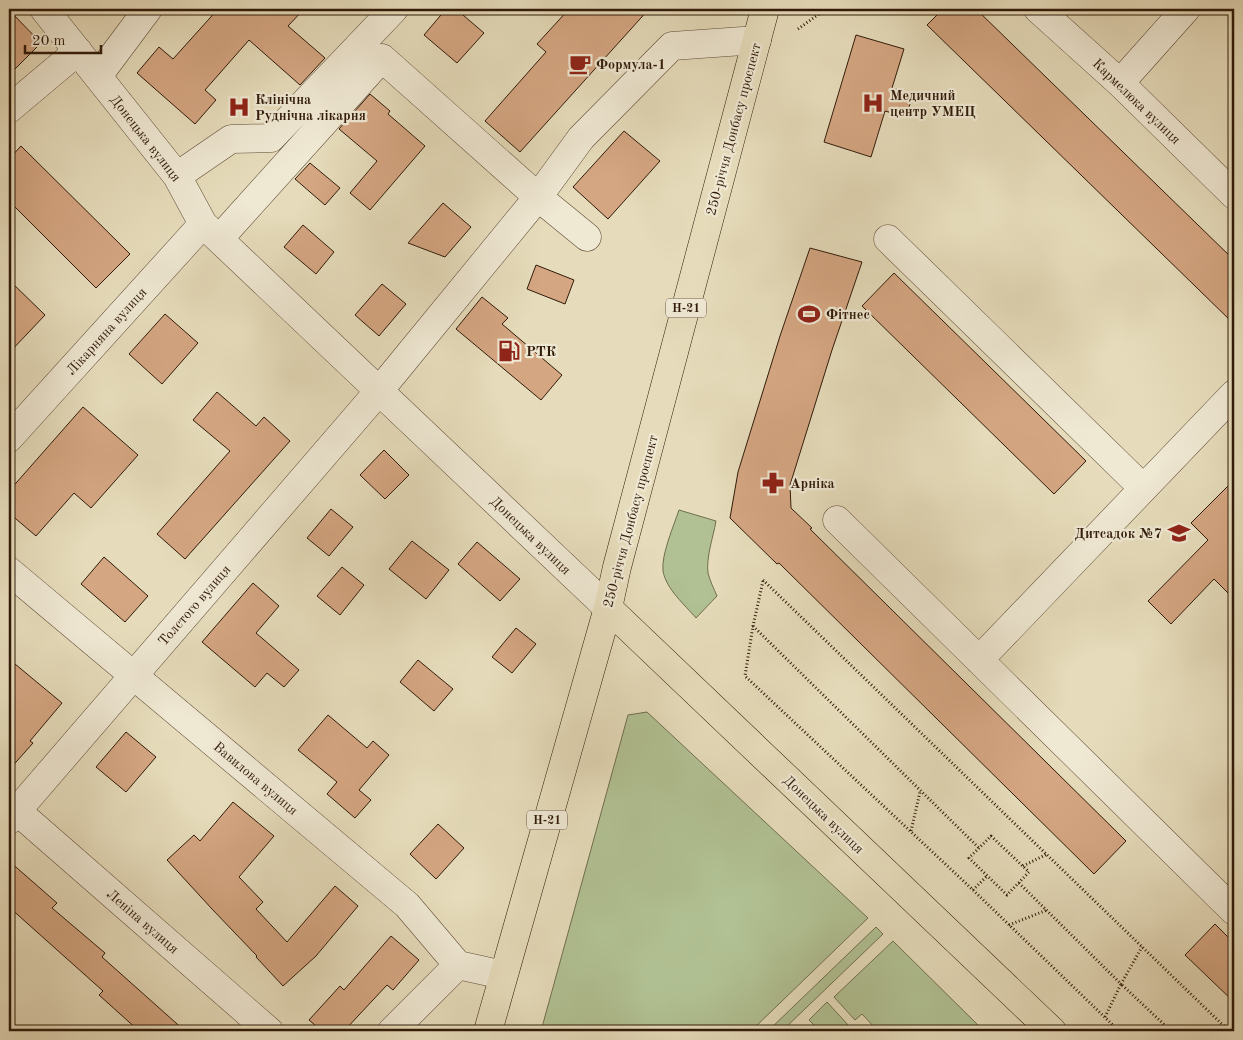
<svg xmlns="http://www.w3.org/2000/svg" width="1243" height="1040" font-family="'Old Standard TT',serif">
<rect width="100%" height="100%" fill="#e6dcbb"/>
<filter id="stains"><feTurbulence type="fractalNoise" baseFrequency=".004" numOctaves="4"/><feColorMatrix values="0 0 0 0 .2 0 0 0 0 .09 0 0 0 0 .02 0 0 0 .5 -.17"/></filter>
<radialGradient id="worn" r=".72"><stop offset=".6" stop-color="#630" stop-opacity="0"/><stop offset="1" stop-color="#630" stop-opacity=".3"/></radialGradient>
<!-- green -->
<path fill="#b1c193" stroke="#706e4e" d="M679,510L716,521C713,538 706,557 708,573C710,581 714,589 717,596L696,618C685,605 666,589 663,571C661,555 674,525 679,510Z
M647,712L868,918L751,1031H541L628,715Z
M876,927L883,934L782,1031H768Z
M893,941L984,1031H875L876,1029L862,1014L855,1020L834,997Z
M827,1002L849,1026L844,1031H820L809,1020Z"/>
<!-- building -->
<path fill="#d4a682" stroke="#301a09" d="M218,9H304L288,26L325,58L300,85L249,40L205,90L216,100L195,124L137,73L159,47L173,59Z
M446,9H456L484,33L457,63L424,35Z
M569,9H649L520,152L485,121L546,52L537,44Z
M943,9H976L1234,260V324L927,25Z
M9,10L41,43L9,75Z
M856,35L904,49L892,88L913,94L906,117L885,111L871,157L824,142Z
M370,94L390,111L388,114L425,146L370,210L350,193L377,161L339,129Z
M624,131L660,161L608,219L573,187Z
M21,146L130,254L96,288L9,201V159Z
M310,163L340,188L325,205L295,179Z
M443,203L471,227L445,257L408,243Z
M303,225L334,252L316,274L284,247Z
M810,248L862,262L832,350L790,485L791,508L812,528L810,529L1126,841L1094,874L779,563L777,564L730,518L738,472L780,336Z
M536,265L574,280L565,304L527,289Z
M894,273L1086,461L1054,494L862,306Z
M9,280L45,315L9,353Z
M382,284L406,304L379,336L355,315Z
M482,297L508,318L502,324L562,375L541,400L456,329Z
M165,314L198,343L162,384L129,354Z
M217,392L256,426L264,417L290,441L185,559L157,534L230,451L193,420Z
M83,407L138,455L91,508L74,493L36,536L9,513V491Z
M384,450L409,475L385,499L360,475Z
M1234,480V599L1214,579L1171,624L1148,601L1208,540L1191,523Z
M331,509L353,527L329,556L307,538Z
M412,541L449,570L426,599L389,569Z
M477,542L520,579L500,601L458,564Z
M104,557L148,596L125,622L81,584Z
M342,567L364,585L340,615L317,596Z
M253,583L279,606L256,633L299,670L284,687L267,673L255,687L202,642Z
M516,628L536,644L512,673L492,657Z
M9,659L62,703L30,741L33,743L9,770Z
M418,660L453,689L434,711L400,682Z
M328,715L367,748L373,741L389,755L359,790L371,800L355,818L327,794L337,782L298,750Z
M126,732L156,757L126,792L96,767Z
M233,802L274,836L239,877L263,902L256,909L287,942L335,886L358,906L316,956L283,986L256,957L257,956L212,909L167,860L194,835L200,841Z
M438,824L464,848L436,879L410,854Z
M9,861L57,903L52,908L105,953L102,957L185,1031H139L99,995L103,991L9,907Z
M1215,924L1234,943V1002L1185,955Z
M391,936L419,960L393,990L387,985L344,1031H322L309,1020L340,986L344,990Z"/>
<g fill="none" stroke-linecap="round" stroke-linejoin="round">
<!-- minor casing -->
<g stroke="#5e4a36" stroke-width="29">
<path id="minor" d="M44,9L177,176L203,224L608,608
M1038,9L1120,83L1234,195
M98,76L148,9
M1120,83L1186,9
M9,109L78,51
M177,176L231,139L271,138L394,9
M219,239L382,58L538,197L587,237
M888,239L1143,488
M9,438L203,224
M837,520L1234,911
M9,571L407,905L458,965L503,975
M979,660L1234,394
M17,811L269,1031
M9,820L379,391L538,197L581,138L672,46L757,40
M392,1031L458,965"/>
</g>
<!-- major casing -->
<g stroke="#301a09" stroke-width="29">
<path id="major" d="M608,608L1052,1031
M488,1031L608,608L617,567L765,9"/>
</g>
<!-- path -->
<path stroke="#301a09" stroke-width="3" stroke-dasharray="1 2.5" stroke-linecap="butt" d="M798,29L826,9
M763,580L1229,1031
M763,581L753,626L745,676L973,890L1119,1031
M753,626L979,848
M911,831L920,792
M991,836L1029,872L1007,895L969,858Z
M1023,866L1047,854
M1019,883L1121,984L1142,947
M973,890L987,876
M1009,925L1047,910
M1105,1017L1121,984L1171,1031"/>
<!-- minor -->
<use href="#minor" stroke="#efe8d3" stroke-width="28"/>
<!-- major -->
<use href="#major" stroke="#e6dcbb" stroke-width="28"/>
</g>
<!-- icons -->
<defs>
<g id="cafe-bare" transform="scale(1.725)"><path d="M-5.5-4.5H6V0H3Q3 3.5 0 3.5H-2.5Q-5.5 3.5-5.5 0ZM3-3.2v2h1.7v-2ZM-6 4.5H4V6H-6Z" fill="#8f2418" stroke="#efe8d3" stroke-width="2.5" paint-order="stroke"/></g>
<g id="hospital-bare" transform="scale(1.725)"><path d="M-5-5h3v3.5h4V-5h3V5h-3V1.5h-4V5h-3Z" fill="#8f2418" stroke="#efe8d3" stroke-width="2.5" paint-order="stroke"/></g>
<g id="stadium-bare" transform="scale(1.725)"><path d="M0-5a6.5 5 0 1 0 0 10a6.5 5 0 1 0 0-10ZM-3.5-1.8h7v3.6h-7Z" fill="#8f2418" stroke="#efe8d3" stroke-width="2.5" paint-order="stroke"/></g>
<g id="fuel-bare" transform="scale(1.725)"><path d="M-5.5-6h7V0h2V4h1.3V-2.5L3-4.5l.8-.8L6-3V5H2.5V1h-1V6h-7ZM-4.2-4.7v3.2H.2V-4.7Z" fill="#8f2418" stroke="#efe8d3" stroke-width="2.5" paint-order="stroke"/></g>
<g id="pharmacy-bare" transform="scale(1.725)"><path d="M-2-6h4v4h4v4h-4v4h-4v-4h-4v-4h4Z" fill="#8f2418" stroke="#efe8d3" stroke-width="2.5" paint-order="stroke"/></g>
<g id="school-bare" transform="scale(1.725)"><path d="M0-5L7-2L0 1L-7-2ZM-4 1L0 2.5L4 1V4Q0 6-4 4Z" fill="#8f2418" stroke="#efe8d3" stroke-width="2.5" paint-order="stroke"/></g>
</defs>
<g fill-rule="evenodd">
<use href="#cafe-bare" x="580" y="64"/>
<use href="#hospital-bare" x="873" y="103"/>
<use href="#hospital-bare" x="239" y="107"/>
<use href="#stadium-bare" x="809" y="314"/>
<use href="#fuel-bare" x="509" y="351"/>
<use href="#pharmacy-bare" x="773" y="483"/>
<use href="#school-bare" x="1179" y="533"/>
</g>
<g text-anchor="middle" stroke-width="4.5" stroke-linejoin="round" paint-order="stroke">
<!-- shield labels -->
<g fill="#efe8d3" stroke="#695846" stroke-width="1">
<rect x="666" y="298.5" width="40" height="19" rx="4"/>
<rect x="527" y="810.5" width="40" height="19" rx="4"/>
</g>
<g font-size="12" font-weight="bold" fill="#301a09">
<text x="686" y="312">Н-21</text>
<text x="547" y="824">Н-21</text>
</g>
<!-- poi labels -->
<g font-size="14" font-weight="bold" fill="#301a09" stroke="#efe8d3" text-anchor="start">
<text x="596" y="69">Формула-1</text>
<text x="890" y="100">Медичний<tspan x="890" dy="16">центр УМЕЦ</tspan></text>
<text x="255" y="104">Клінічна<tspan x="255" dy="16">Руднічна лікарня</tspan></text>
<text x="826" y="319">Фітнес</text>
<text x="526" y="356">РТК</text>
<text x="790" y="488">Арніка</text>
<text x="1162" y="538" text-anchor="end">Дитсадок №7</text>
</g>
<!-- street labels -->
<g font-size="14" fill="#301a09" stroke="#efe8d3">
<text transform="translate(1137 101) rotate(44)" y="5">Кармелюка вулиця</text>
<text transform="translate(733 129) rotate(-75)" y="5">250-річчя Донбасу проспект</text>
<text transform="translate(146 138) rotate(52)" y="5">Донецька вулиця</text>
<text transform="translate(106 331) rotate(-48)" y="5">Лікарняна вулиця</text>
<text transform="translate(630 521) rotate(-75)" y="5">250-річчя Донбасу проспект</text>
<text transform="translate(531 535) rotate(44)" y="5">Донецька вулиця</text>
<text transform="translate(194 605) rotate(-49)" y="5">Толстого вулиця</text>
<text transform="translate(256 778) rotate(40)" y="5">Вавилова вулиця</text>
<text transform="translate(824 814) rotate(44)" y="5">Донецька вулиця</text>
<text transform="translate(143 921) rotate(41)" y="5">Леніна вулиця</text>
</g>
</g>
<!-- margin -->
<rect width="1243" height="1040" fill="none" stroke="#e6dcbb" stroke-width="30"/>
<rect x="10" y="10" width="1223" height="1020" fill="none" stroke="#301a09" stroke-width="2.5"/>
<rect x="15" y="15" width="1213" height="1010" fill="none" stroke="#301a09"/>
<!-- scale -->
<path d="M25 45v8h76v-8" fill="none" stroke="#301a09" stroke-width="2.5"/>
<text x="32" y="45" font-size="15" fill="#301a09" stroke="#efe8d3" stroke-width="4" paint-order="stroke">20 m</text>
<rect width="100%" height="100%" filter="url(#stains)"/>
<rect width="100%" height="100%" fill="url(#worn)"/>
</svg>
